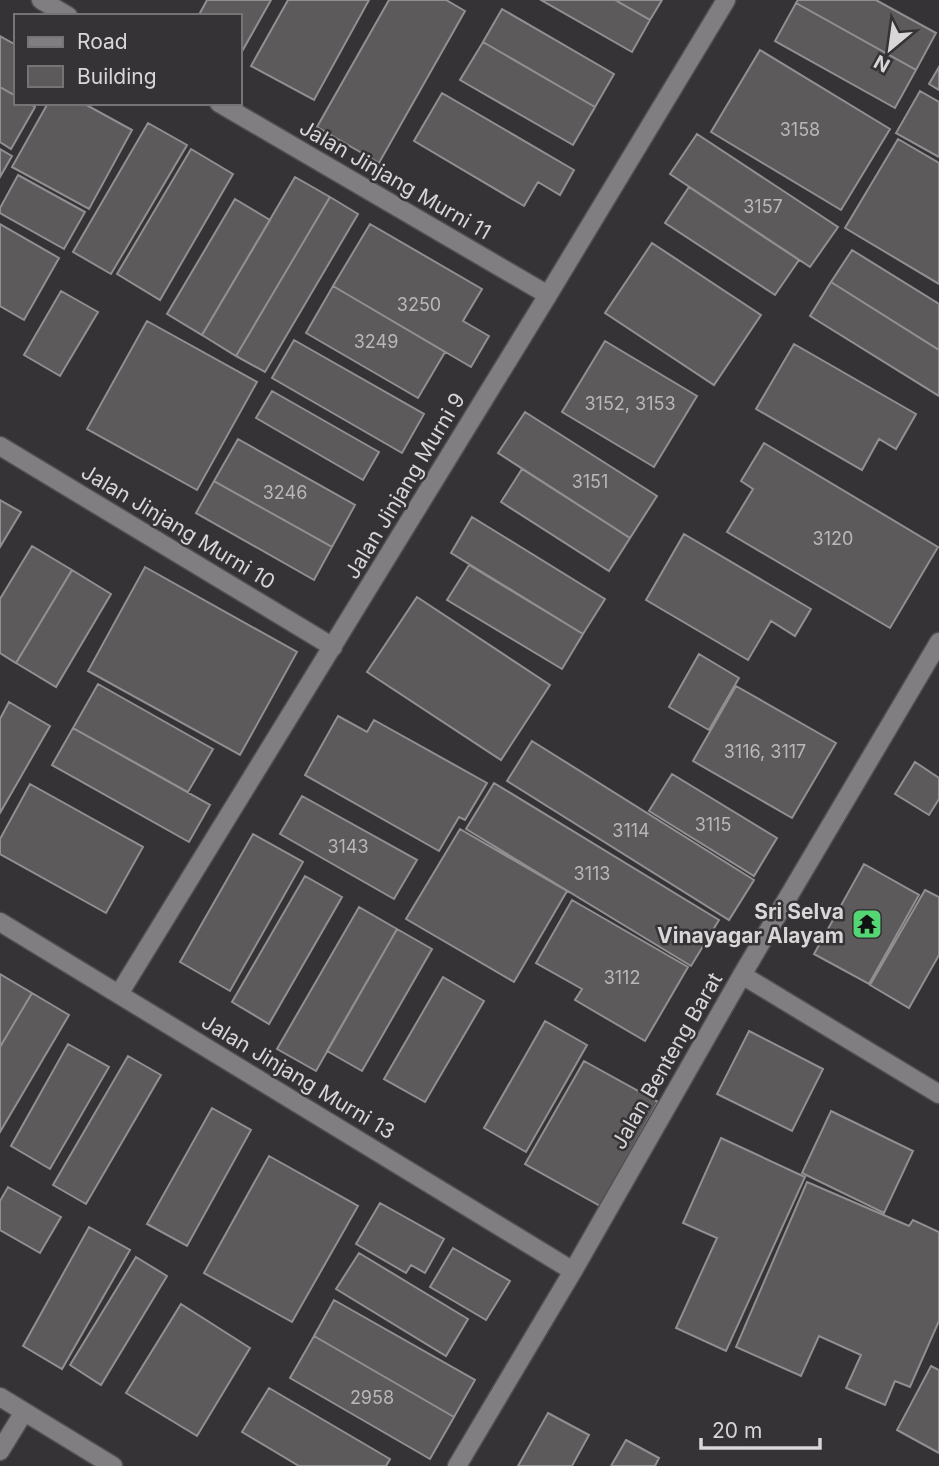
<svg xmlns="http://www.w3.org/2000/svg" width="939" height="1466" font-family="Inter,sans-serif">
<rect width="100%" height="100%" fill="#353335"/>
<!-- building -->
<path fill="#5d5a5c" stroke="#928f92" stroke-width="2" d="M207,0H271L240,55V16H205L200,13Z
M288,0H369L314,100L251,66Z
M389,0H446L465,11L379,163L317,127Z
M541,0H615L650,20L632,52Z
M615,0H662L650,20Z
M798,0H876L936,33L916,70L796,3Z
M796,3L916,70L895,108L775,41Z
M502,9L614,74L595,107L483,42Z
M0,36L16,45V96L0,87Z
M483,42L595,107L573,145L460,80Z
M760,50L890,129L841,210L711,132Z
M939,67V90L929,84Z
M0,87L16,96V103H29L35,107L11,149L0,142Z
M920,91L939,102V157L896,133Z
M442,93L574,170L560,195L538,182L524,206L414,141Z
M48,103H83L132,130L89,209L12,167Z
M148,123L187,145L111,274L73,252Z
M697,134L838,227L810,267L670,174Z
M898,139L939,163V284L845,228Z
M0,149L12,156L0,177Z
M191,149L233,174L160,300L117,274Z
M18,175L85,212L64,249L0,213V208Z
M295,177L330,197L236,356L202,335Z
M689,187L799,260L775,295L665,223Z
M330,197L358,214L265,372L236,356Z
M235,199L270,220L202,335L167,314Z
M0,224L59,258L24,320L0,306Z
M370,224L482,289L463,321L489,336L471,367L333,286Z
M652,243L761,315L714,385L605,313Z
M852,250L939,304V350L831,282Z
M831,282L939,350V396L810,316Z
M333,286L445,352L418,398L306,333Z
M61,291L98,312L60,376L24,355Z
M147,321L257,382L197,490L87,429Z
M294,340L424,414L402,453L272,378Z
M605,341L697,396L654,467L562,412Z
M794,344L916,414L896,449L879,439L862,470L756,409Z
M272,391L379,452L363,480L256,418Z
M525,412L657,496L630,538L498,453Z
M238,439L355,505L332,547L214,481Z
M764,443L938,547L890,628L727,532L753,489L741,481Z
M522,469L630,538L609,571L501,502Z
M214,481L332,547L314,580L196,513Z
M0,500L21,512L0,547Z
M472,517L605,599L583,634L451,553Z
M684,534L811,609L795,636L771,621L748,660L646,600Z
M32,546L72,570L16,663L0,653V599Z
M469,565L583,634L562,669L447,600Z
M145,567L297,652L240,755L88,671Z
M72,570L111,594L56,687L16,663Z
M417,597L550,685L501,760L367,672Z
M699,654L739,678L709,730L669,707Z
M98,684L213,749L188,792L73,728Z
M736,686L836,743L792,818L693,761Z
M9,702L50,726L0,813V719Z
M338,716L367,732L374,720L487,783L465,820L459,817L439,851L305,775Z
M73,728L210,805L189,842L52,765Z
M532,741L754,880L729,920L507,781Z
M915,762L939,778V799L929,815L895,794Z
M672,774L777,838L754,876L649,811Z
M494,783L719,920L691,966L466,829Z
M30,784L143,847L106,913L0,854V839Z
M302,796L417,860L394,899L280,834Z
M460,829L567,891L514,982L406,919Z
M253,834L303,862L230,991L180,962Z
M864,864L919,895L869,984L814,954Z
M305,876L342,897L269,1024L232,1002Z
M925,890L939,897V955L909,1008L870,985Z
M572,900L688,967L645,1041L575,1000L582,989L536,963Z
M359,907L397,929L316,1071L277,1049Z
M397,929L432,949L362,1071L327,1051Z
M0,974L32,993L0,1047Z
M443,977L484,1001L425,1102L384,1079Z
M32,993L69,1015L0,1132V1047Z
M545,1021L587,1045L526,1152L484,1128Z
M749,1031L823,1069L792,1131L717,1094Z
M68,1044L109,1067L50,1169L11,1146Z
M128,1056L161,1075L86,1204L53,1185Z
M584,1061L658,1102L600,1206L525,1164Z
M212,1108L251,1130L187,1246L147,1224Z
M831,1111L913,1151L884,1213L802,1173Z
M721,1138L805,1177L726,1351L676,1328L717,1238L683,1223Z
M269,1156L358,1206L292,1322L204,1273Z
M807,1182L909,1226L913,1220L939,1232V1321L910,1387L895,1381L885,1405L846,1388L861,1355L819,1336L801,1376L736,1347Z
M8,1187L61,1217L40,1253L0,1230V1201Z
M380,1203L444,1239L425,1273L411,1265L406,1273L356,1244Z
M89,1227L130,1250L62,1369L23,1346Z
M453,1248L510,1281L486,1320L430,1287Z
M359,1253L468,1319L446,1356L336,1289Z
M136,1257L167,1276L101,1385L70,1365Z
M334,1300L475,1380L454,1417L314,1336Z
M181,1304L250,1348L197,1436L126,1393Z
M314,1336L454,1417L430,1459L290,1378Z
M931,1366L939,1370V1453L897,1430Z
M269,1388L390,1459L386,1466H299L242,1432Z
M548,1413L589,1435L572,1466H518Z
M626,1440L659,1458L655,1466H611Z"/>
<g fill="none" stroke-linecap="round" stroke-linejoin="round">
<!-- street casing -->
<g stroke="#514f51" stroke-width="21">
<path id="street" d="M41,0L68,16
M219,103L548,295
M0,446L333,647
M0,922L573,1271
M742,975L939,1094
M119,994L548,295L726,0
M0,1397L113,1466
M0,1451L24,1412
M457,1466L573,1271L742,975L939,642"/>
</g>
<!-- street -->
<use href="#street" stroke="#817e81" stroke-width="18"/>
</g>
<!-- icons -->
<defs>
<g id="temple-square" transform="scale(1.575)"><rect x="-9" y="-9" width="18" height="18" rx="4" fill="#53d673" stroke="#353335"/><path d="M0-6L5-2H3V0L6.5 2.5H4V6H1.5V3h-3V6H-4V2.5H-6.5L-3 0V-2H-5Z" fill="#111"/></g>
</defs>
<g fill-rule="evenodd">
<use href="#temple-square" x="867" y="924"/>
</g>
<g text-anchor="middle" stroke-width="5" stroke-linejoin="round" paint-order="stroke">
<!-- number labels -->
<g font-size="18" fill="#b9b7b8">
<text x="800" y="136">3158</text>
<text x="763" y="213">3157</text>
<text x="419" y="311">3250</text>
<text x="376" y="348">3249</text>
<text x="630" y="410">3152, 3153</text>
<text x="590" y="488">3151</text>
<text x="285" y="499">3246</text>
<text x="833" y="545">3120</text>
<text x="765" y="758">3116, 3117</text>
<text x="713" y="831">3115</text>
<text x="631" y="837">3114</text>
<text x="348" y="853">3143</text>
<text x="592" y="880">3113</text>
<text x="622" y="984">3112</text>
<text x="372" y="1404">2958</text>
</g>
<!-- street labels -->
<g font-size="21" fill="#d8d6d7" stroke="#353335">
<text transform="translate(395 180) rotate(30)" y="7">Jalan Jinjang Murni 11</text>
<text transform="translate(405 486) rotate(-59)" y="7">Jalan Jinjang Murni 9</text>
<text transform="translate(178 527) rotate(31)" y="7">Jalan Jinjang Murni 10</text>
<text transform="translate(667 1061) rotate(-60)" y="7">Jalan Benteng Barat</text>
<text transform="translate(298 1077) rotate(31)" y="7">Jalan Jinjang Murni 13</text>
</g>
<!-- poi labels -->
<g font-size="21" font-weight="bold" fill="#d8d6d7" stroke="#353335" text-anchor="end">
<text x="844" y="919">Sri Selva<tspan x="844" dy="24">Vinayagar Alayam</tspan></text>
</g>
</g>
<!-- legend -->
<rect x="14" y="14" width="228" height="91" fill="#353335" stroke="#767476" stroke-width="2"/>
<rect x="28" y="37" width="35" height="10" fill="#817e81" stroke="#767476" stroke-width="2"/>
<text x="77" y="49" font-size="21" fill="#d8d6d7">Road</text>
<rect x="28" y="66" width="35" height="21" fill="#5d5a5c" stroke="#767476" stroke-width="2"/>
<text x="77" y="84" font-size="21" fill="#d8d6d7">Building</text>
<!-- north arrow -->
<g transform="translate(890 49) rotate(209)" stroke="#353335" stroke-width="5" paint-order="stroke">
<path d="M0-5L12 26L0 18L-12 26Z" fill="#d8d6d7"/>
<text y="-10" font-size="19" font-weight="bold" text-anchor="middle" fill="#d8d6d7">N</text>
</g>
<!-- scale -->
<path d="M701 1438v10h119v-10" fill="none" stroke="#d8d6d7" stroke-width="3.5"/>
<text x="712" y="1438" font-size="21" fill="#d8d6d7" stroke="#353335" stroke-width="5" paint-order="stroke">20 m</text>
</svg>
